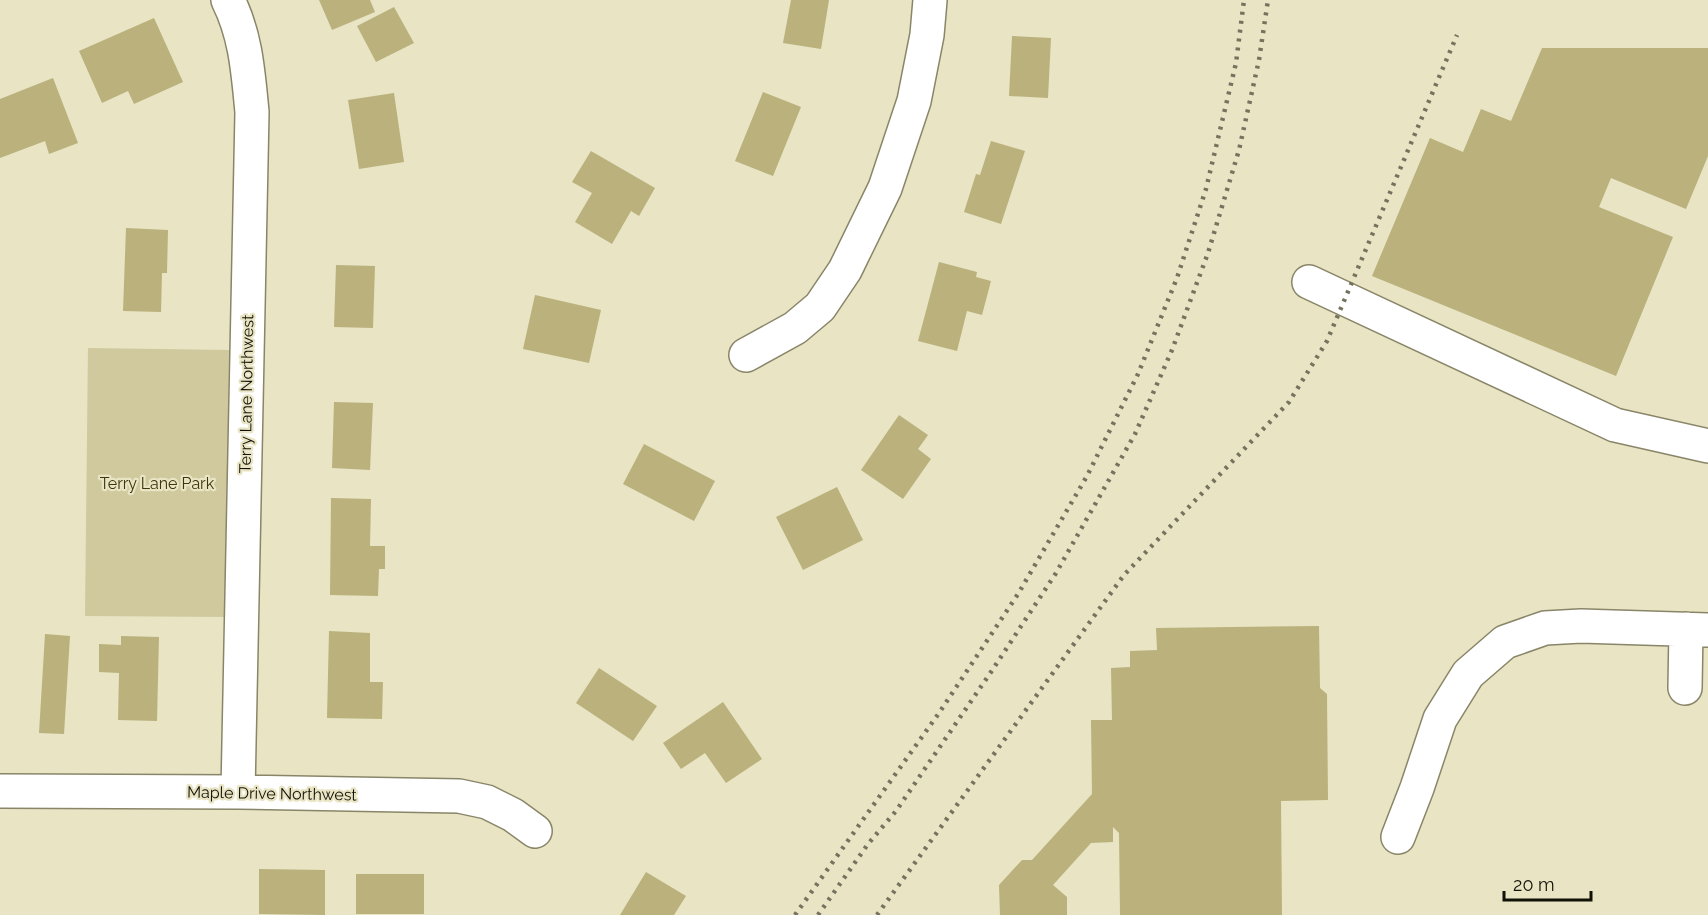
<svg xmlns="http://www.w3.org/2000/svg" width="1708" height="915" font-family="Raleway,sans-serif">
<rect width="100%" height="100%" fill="#e8e4c4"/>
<!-- green -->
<path fill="#d0c99e" d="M88,348L229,350L226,617L85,616Z"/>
<!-- building -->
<path fill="#bab17c" d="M319,0H370L375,12L332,30Z
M791,0H829L821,49L783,43Z
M394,7L414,43L376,62L357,26Z
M154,18L183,82L134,104L128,91L102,103L79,51Z
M1012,36L1051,38L1048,98L1009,96Z
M1542,48H1708V156L1686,209L1611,178L1599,207L1673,237L1616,376L1372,276L1430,138L1463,152L1481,109L1511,121Z
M53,78L78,143L49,154L45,141L0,158V99Z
M763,92L801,107L773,176L735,161Z
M394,93L404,162L359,169L348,100Z
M991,141L1025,151L1001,224L964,212L976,174L980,175Z
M591,151L655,188L639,216L631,211L612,244L575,222L592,193L572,182Z
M126,228L168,230L167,273H162L161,312L123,311Z
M939,262L977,272L976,277L991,281L982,315L967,311L957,351L918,341Z
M336,265L375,266L373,328L334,327Z
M535,295L601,310L589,363L523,349Z
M334,402L373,403L370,470L332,468Z
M899,415L928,435L918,449L931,459L903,499L861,470Z
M644,444L715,481L694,521L623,484Z
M837,487L863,540L803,570L776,517Z
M331,498L371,499L370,546H385V569H379L378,596L330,595Z
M1319,626L1320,688L1327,694L1328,800L1281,801L1282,915H1120L1119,833L1113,827V842L1091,843L1053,885L1067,897V915H1000L999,885L1022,860H1032L1092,794L1091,720H1112L1111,668L1130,667V651L1157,650L1156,628Z
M329,631L370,633V682H383L382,719L327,718Z
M45,634L70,636L64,734L39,733Z
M121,636L159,637L157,721L118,720L119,673L99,672V644L121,645Z
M599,668L657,706L633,741L576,703Z
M723,702L762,759L726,783L705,753L681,769L663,743Z
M259,869L325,870V915L259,914Z
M646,872L686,896L674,915H620Z
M356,874H424V914H356Z"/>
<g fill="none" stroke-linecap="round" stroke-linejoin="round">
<!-- minor casing -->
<g stroke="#898568" stroke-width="36">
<path id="minor" d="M228,0C246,36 248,72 252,112L238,792
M1309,282L1615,425L1708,446
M746,355L795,328L820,307L845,270L885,188L914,101L927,35L930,0
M1685,688L1686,629
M0,791L238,792L459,796L487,802L513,815L535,831
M1398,837L1417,788L1440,719L1468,674L1505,642L1545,628L1581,626L1708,630"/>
</g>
<!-- minor -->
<use href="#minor" stroke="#fff" stroke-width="33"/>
<!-- rail -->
<path stroke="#75735e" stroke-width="4.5" stroke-dasharray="3 6" stroke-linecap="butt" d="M795,915L939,713L1018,594L1087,476L1138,374L1177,278L1206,189L1236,63L1244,0
M818,915L868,844L896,811L991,672L1056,573L1135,434L1172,350L1208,253L1239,150L1259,60L1268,0
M877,915L1124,575L1289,402L1327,341L1457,35"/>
</g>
<g text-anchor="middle" stroke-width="4.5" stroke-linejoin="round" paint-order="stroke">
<!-- street labels -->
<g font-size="16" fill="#121106" stroke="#e8e4c4">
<text transform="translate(246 394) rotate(-89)" y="6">Terry Lane Northwest</text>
<text transform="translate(272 793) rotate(1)" y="6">Maple Drive Northwest</text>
</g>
<!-- park labels -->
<g font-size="16" fill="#3d360a" stroke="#e8e4c4">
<text x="157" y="489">Terry Lane Park</text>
</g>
</g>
<!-- scale -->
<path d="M1504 891v9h87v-9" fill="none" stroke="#121106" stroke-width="3"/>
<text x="1513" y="891" font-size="18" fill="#121106" stroke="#e8e4c4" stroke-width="4.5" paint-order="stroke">20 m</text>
</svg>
